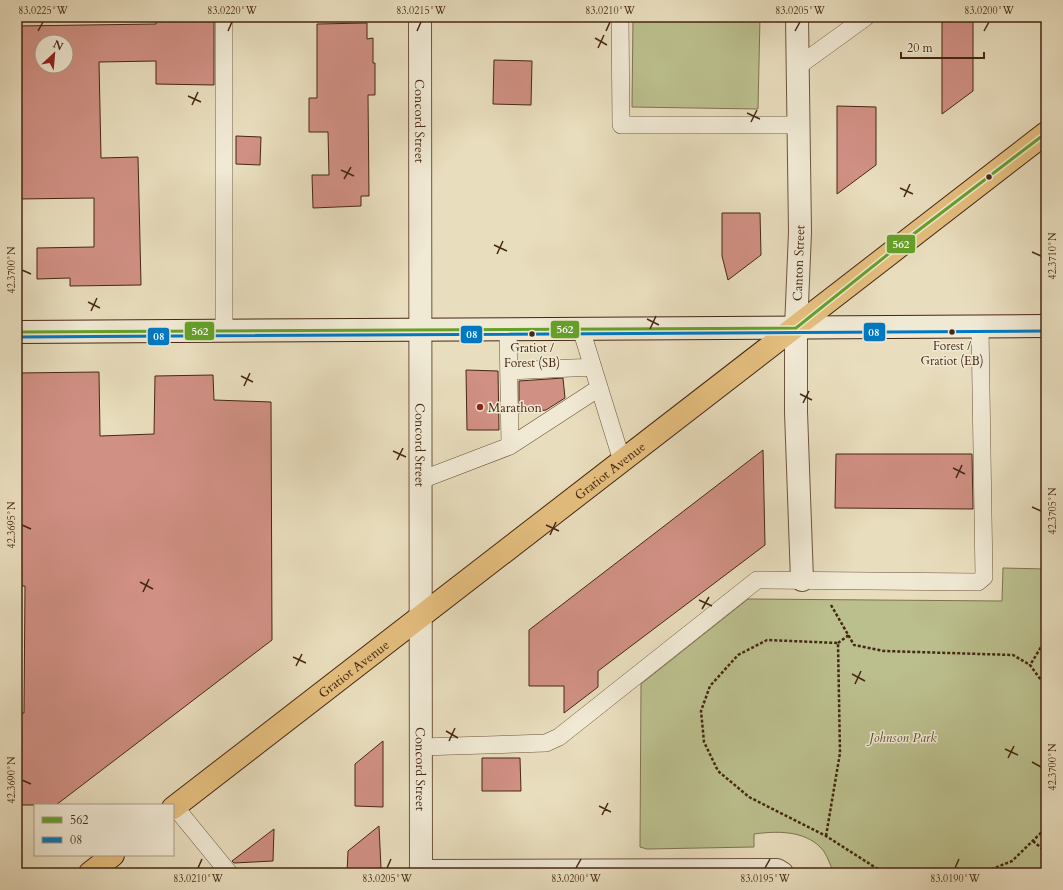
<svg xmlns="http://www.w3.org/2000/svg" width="1063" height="890" font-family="Cardo,serif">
<rect width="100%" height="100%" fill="#e8ddbd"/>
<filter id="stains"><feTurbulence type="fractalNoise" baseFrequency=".005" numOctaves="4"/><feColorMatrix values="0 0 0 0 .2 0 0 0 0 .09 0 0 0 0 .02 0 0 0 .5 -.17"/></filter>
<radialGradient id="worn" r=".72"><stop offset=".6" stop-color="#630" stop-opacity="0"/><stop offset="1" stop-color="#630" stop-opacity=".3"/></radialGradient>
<!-- green -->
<path fill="#bbbf8d" stroke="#807350" d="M469,17H606V18H469Z
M633,17H760L758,109L632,107Z
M1003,568L1046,569V873H834C830,865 827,854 821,848C804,830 776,831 754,834V847L647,849L640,847L641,684L748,599L1002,601Z"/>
<!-- building -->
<path fill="#d09084" stroke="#462713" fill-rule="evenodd" d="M156,17H214V85L156,84V61L99,62L101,158L138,157L141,285L70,286V278L37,279V248L94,247V198L17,199V26L156,24ZM42,42H66V66H42Z
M942,17H973V91L942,114Z
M367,23V39L373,38V63H375V95H368L369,196H361V206L313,208L312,175H329L328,132H309V98H317V24Z
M494,60L532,61L531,105L493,104Z
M837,106L876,107V165L837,194Z
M236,136L261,137L260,165L236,164Z
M722,213H760L761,255L728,280L722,256Z
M466,370L498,371L499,430H467Z
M99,372L100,436L154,434L155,376L213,375L214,400L271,402L272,640L56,805H17V713H24L25,586H17V373Z
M563,378L565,398L546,410L519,413V381Z
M763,450L765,545L598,671V687L564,713V686H529V630Z
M836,454H972L973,509L835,508Z
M383,741V807L355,806V764Z
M482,758H520L521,791H482Z
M379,826L381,868L368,869V873H347L348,851Z
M274,829L273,861L234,863L232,861Z"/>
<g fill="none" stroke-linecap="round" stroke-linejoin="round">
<!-- lane casing -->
<g stroke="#6e543e" stroke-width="18">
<path id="lane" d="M224,17V331
M620,17L621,125H798
M797,67L866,17
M581,329L622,461
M509,371L593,367
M510,446L599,388
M421,480L510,446L508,329
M421,747L546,743L559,737L757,580L978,582L984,577L980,326
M175,807L229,873"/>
</g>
<!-- street casing -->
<g stroke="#6e543e" stroke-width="24">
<g id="street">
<path id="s1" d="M420,17L421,873"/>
<path d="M797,17L800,232L796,328V412L802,580"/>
<path d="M421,871L777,870L782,873"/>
</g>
</g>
<!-- secondary casing -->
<g stroke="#462713" stroke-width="24">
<path id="secondary" d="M17,332L1046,326"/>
</g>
<!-- primary casing -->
<g stroke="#462713" stroke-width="24">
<g id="primary">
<path id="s2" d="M173,808L1046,133"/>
<path d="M90,873L113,855"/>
</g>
</g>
<!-- path -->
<path stroke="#462713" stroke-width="2.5" stroke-dasharray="3 2" stroke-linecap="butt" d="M831,605L854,645L884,651L1013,655L1030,665
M1046,639L1030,665L1046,687
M838,643L849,635
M826,836L840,753L838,643L767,640L738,655L710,686L701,711L704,742L718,771L749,797L826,836L884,873
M1033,841L1046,852
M982,873L1012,861L1046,828"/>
<!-- lane -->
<use href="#lane" stroke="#f0e9d4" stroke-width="17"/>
<!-- street -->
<use href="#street" stroke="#f0e9d4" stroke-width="22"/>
<!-- secondary -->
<use href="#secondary" stroke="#f0e9d4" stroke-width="22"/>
<!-- primary -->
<use href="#primary" stroke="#e4be7e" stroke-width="22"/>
<!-- bus-1 casing -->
<g stroke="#f0e9d4" stroke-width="6">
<path id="bus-1" d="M17,332L796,328L907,239L1046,133"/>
</g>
<!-- bus-2 casing -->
<g stroke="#f0e9d4" stroke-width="6">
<path id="bus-2" d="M17,337L1046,331"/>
</g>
<!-- bus-1 -->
<use href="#bus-1" stroke="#65a129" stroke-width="3"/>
<!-- bus-2 -->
<use href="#bus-2" stroke="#0079c2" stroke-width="3"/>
</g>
<!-- ticks -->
<path fill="none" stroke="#462713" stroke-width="1.5" d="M38,31L43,22M228,31L232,22M417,31L421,22M606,31L610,22M795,31L800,22M984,31L989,22M595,38L607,45M598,48L604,35M188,96L201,102M192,105L198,92M747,113L760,119M751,122L757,110M341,170L354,176M344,179L351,167M900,188L913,194M904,197L910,184M494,245L507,251M1032,252L1041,256M497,254L503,241M22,270L31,274M88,302L100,308M91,311L97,298M647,319L659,325M650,329L656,316M241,376L253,382M244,386L250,373M800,394L812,400M803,403L809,391M393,451L406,457M397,460L403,448M953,468L965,474M956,478L962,465M1032,507L1041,511M22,525L31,529M546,525L559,531M550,535L556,522M140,582L153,589M143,592L149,579M699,600L712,606M702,609L709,597M293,657L306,663M296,666L302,654M852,674L865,681M855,684L861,671M446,731L458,738M449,741L455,728M1005,749L1018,755M1008,758L1014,746M1032,762L1041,767M22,780L31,784M599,806L611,812M602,815L608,803M198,868L202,859M387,868L391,859M576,868L581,859M765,868L770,859M955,868L959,859"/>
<!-- markers -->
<g fill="#462713" stroke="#f0e9d4" stroke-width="1.5">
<circle cx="989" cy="177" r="3.5"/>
<circle cx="952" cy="332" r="3.5"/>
<circle cx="532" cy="334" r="3.5"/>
</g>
<circle fill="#8f2418" stroke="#f0e9d4" stroke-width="1.5" cx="480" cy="407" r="4"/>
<g text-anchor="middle" stroke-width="3" stroke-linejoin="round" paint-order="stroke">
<!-- bus labels -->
<g font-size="12" fill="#462713" stroke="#f0e9d4">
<text x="952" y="350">Forest /<tspan x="952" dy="15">Gratiot (EB)</tspan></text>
<text x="532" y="352">Gratiot /<tspan x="532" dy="15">Forest (SB)</tspan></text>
</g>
<!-- street labels -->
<g font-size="13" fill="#462713" stroke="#f0e9d4">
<text dy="5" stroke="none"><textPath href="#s1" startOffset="104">Concord Street</textPath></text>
<text transform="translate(798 263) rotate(-88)" y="5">Canton Street</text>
<text dy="5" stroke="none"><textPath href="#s1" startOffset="428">Concord Street</textPath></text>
<text dy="5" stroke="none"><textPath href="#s2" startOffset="552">Gratiot Avenue</textPath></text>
<text dy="5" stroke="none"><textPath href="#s2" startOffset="228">Gratiot Avenue</textPath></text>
<text dy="5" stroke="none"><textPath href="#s1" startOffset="752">Concord Street</textPath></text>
</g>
<!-- poi labels -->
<g font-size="13" fill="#462713" stroke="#f0e9d4" text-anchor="start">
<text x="488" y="412">Marathon</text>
</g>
<!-- park labels -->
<g font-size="13" font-style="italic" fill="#634d32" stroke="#f0e9d4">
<text x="903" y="742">Johnson Park</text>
</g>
</g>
<g stroke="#f0e9d4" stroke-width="1.5">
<rect x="886" y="234" width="30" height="20" rx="4" fill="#65a129"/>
<rect x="550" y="320" width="30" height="19" rx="4" fill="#65a129"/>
<rect x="184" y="321" width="31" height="20" rx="4" fill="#65a129"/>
<rect x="863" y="322" width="23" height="20" rx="4" fill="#0079c2"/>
<rect x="460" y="325" width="23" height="19" rx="4" fill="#0079c2"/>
<rect x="147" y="327" width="23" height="19" rx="4" fill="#0079c2"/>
</g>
<g font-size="11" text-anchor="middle" font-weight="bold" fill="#fff">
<text x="901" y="248">562</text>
<text x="565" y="333">562</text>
<text x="200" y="335">562</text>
<text x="874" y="336">08</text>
<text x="472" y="338">08</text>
<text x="159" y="340">08</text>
</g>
<!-- margin -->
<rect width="1063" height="890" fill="none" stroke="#e8ddbd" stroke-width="44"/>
<!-- legend -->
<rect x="34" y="804" width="140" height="52" fill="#f0e9d4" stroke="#ac9b87"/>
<rect x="42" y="817" width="20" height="6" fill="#65a129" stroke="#ac9b87"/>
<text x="70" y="824" font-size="12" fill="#462713">562</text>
<rect x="42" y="837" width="20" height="6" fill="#0079c2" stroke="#ac9b87"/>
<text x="70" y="844" font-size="12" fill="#462713">08</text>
<!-- north arrow -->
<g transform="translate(54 54) rotate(26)"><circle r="19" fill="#f0e9d4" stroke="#ac9b87"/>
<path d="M0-3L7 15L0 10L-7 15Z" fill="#8f2418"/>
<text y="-6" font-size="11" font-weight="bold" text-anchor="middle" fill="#462713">N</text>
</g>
<!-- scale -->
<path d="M901 52v6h83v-6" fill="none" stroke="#462713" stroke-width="2"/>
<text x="907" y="52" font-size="12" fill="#462713" stroke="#f0e9d4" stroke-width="3" paint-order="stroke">20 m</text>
<rect x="22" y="22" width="1019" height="846" fill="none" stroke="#462713" stroke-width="1.5"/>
<g font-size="10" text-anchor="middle" fill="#462713">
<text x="43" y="14">83.0225°W</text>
<text x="232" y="14">83.0220°W</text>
<text x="421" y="14">83.0215°W</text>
<text x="610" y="14">83.0210°W</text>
<text x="800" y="14">83.0205°W</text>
<text x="989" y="14">83.0200°W</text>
<text transform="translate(1052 256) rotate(-90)" y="4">42.3710°N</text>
<text transform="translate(11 270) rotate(-90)" y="4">42.3700°N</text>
<text transform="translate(1052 511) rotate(-90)" y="4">42.3705°N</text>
<text transform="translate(11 525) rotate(-90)" y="4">42.3695°N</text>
<text transform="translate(1052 767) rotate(-90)" y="4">42.3700°N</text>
<text transform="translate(11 780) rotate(-90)" y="4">42.3690°N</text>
<text x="198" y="882">83.0210°W</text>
<text x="387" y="882">83.0205°W</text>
<text x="576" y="882">83.0200°W</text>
<text x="765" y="882">83.0195°W</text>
<text x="955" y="882">83.0190°W</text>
</g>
<rect width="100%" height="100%" filter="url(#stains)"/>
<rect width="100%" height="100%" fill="url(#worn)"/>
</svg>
